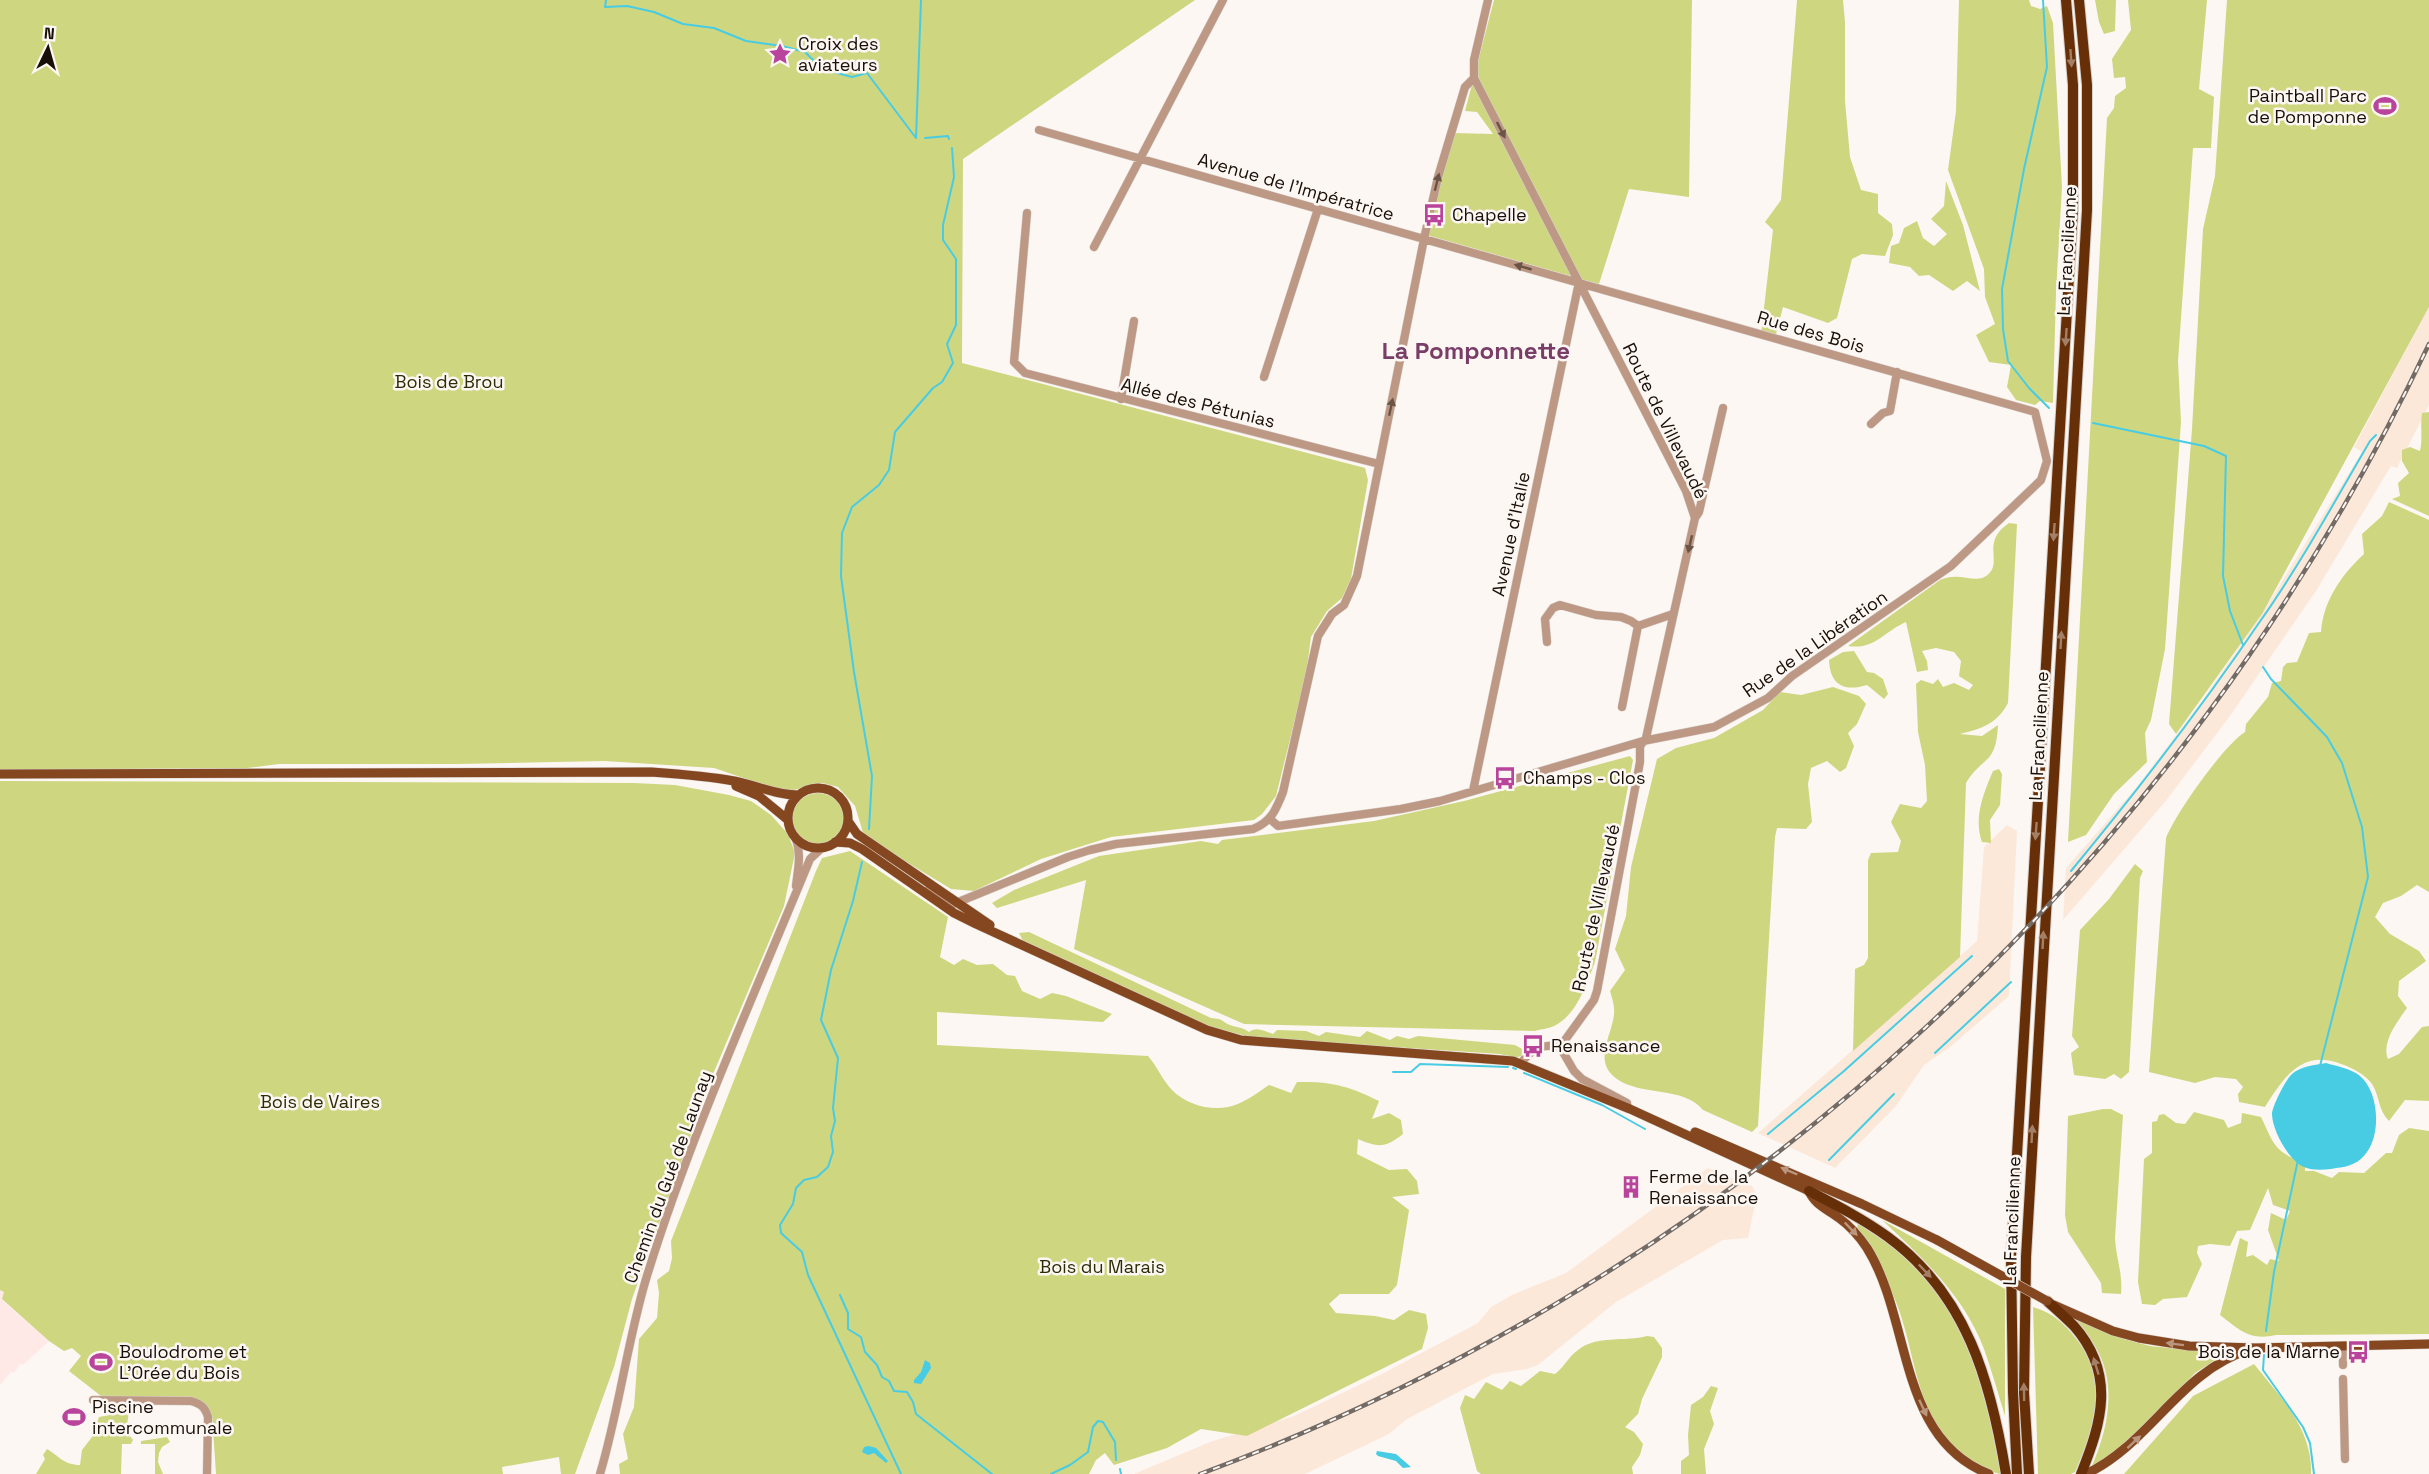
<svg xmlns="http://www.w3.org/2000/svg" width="2429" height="1474" font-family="'Space Grotesk',sans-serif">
<rect width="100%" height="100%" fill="#fdf7f3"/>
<!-- built -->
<path fill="#fce8d9" d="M2429,307V405L2397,468L2391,466L2316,591L2230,716L2165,802L2063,920L2066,868L2136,788L2201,702L2258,620L2362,452L2354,447Z
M2007,825L2017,831L2009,996L1949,1048L1924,1065L1896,1106L1835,1168L1758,1133L1977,941L1984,847Z
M1708,1168L1752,1186L1757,1195L1748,1238L1723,1240L1616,1302L1538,1365L1527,1369L1493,1374L1407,1419L1389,1434L1305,1474H1134L1210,1442L1294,1416L1380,1375L1478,1323L1491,1307L1512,1295L1566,1273Z"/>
<!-- education -->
<path fill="#ffe9e7" d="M0,1290L4,1291L2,1300L49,1341L23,1365L20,1364L14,1373L11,1372L0,1385Z"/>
<!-- green -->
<path fill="#cfd680" d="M0,0H1195L963,159L962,363L1365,468L1368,480L1351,579L1342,598L1327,611L1311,637L1306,675L1276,796L1262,814L1254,820L1111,837L1041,859L974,891L951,889L864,836L855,806L838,787L823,783L785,792L714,768L604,761L458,764H279L247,768L0,770Z
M1494,0H1692L1689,197L1629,189L1599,284L1427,235L1453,133L1493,134L1477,112L1465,111Z
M1797,0H1843L1845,22V101L1850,157L1861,190L1878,194V213L1892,224L1893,235L1885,256L1862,254L1852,259L1837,318L1828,323L1783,307L1775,338L1761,334L1773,230L1765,222L1781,200Z
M1959,0H2029L2031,6L2040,9L2047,6L2053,23L2062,187L2056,292L2053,403L2040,401L2035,405L2016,400L2007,387L2011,365L1989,362L1976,335L1995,324L1985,297L1984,269L1948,170L1956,111Z
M2095,0H2116L2115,31L2104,34L2099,22Z
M2128,0H2207L2199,89L2214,97L2211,148H2193L2178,361L2181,422L2165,649L2151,720L2145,733L2147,762L2114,794L2086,835L2068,842L2107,118L2114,108L2115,96L2126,88L2125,77L2114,78L2112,59L2131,30Z
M2227,0H2429V307L2262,614L2176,734L2169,724L2192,429L2203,229L2215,176Z
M1946,181L1963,225L1980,291L1967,281L1953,291L1929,275L1919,276L1910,267L1889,263L1891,246L1899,243L1904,228L1917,221L1923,238L1934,246L1947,234L1931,219L1944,206Z
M2429,412V516L2392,499L2400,496L2398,483L2409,473L2402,461V450L2410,447L2420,451C2423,438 2420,426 2422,413Z
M2389,502L2429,520V892L2417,885L2401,896L2383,903L2375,917L2390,934L2419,951L2426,961L2399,981L2398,996L2407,1008C2398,1021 2381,1042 2388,1059L2399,1054L2422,1027L2429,1026V1101L2405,1100L2389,1121C2378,1110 2380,1097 2372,1084C2366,1075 2351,1067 2341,1064C2302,1049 2284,1077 2265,1107L2239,1102L2238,1094L2243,1087L2236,1079L2215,1077L2195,1083L2149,1072L2166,838C2176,813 2223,746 2245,732L2246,724L2268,697L2272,683L2281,681L2283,667L2287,663L2297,662L2309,633L2321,632C2323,602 2341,575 2364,554L2362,534L2382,516Z
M2009,523L2017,524L2008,703C1997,724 1981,729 1960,734L1982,736L1998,725C1996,766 1983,755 1966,783L1960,957L1853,1051L1855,969L1864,965L1868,958V860L1871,853L1898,852L1901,841L1891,822L1900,804L1921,808L1927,801L1925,765L1918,732L1916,684L1921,680L1933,684L1938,679L1943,687L1954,683L1969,690L1973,685L1959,676L1961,661L1954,652L1936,648L1922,651L1927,661L1928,670L1917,672L1906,622C1883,632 1875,650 1848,646L1940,580C1958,571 1975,584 1986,576C2005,563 1979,543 2009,523Z
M1854,651L1867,672L1874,673L1883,679L1888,694L1884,699L1867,685C1844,692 1830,685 1829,660L1843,652Z
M1833,687L1859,696L1866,704L1857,724L1848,733L1854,746L1846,768L1840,772L1827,761L1811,768L1808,784L1812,822L1806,829L1777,828L1775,837L1758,1126L1752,1132L1703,1110C1684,1086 1640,1096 1617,1079C1592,1062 1612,1036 1614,1014C1615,1007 1612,998 1610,991L1625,970L1615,949L1626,916L1631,867L1657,759L1676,748L1714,738L1763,710L1780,692L1801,695Z
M1630,756L1633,760L1595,962C1586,985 1577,1015 1554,1026C1548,1029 1541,1029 1535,1031L1244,1024L1074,949L1086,880L997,908L992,903L1014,890L1099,856L1201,841L1218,844L1222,840L1374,821L1464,801Z
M1999,769L2002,774L2000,805L1990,820L1991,843L1982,842C1973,818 1984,792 1993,771Z
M0,781L634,783L675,785L729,795L751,801L771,815L788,834L795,853L784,906L711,1079L632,1299L614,1367L575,1474H561L559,1457L502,1467L503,1474H216L212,1415L204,1404L192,1397L101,1396L69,1371L81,1356L72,1348L64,1351L49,1341L2,1299L4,1292L0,1290Z
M792 819a26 26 0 1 1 52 0a26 26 0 1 1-52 0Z
M850,851L948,917L940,957L954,965L963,959L977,965L993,964L1007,975L1015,976L1022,991L1040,999L1052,993L1066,996L1112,1014L1103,1022L937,1012V1045L1148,1056C1157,1066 1163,1081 1172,1090C1185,1104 1210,1111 1228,1107C1243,1104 1257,1093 1269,1085L1291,1093L1297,1082C1331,1081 1349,1086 1379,1101L1372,1119L1389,1113L1401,1120L1403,1134C1385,1148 1379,1148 1358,1139L1357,1154L1389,1170L1407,1169L1417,1181L1419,1194L1392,1197L1409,1210L1397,1285L1389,1294H1340L1329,1304L1336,1313L1375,1316L1394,1320L1409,1310L1426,1314L1428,1328L1422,1349L1247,1436L1201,1429L1167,1448L1114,1465L1105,1453L1096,1460L1089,1474H620L619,1464L628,1459L623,1434L634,1407L639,1339L657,1318L659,1293L657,1280L669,1271L672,1258L671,1241L816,871L822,858Z
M2135,864L2143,871L2140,878L2129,1072L2121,1079L2114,1074L2105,1079L2074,1075L2071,1053L2079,1047L2072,1036L2080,930L2109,899Z
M1029,932L1211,1018C1225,1019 1220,1021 1230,1025C1238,1028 1240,1026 1249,1032C1256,1026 1265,1031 1273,1034L1277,1030L1306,1031L1319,1036L1326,1032L1360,1037L1367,1031L1390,1040L1397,1036L1409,1039L1418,1036L1515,1045L1524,1050L1523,1055L1516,1058L1500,1054L1255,1038L1210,1027L1023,941L1019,933Z
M2103,1109H2111L2123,1115L2115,1238C2116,1258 2123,1274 2121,1294L2102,1293L2101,1283L2068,1232L2065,1215L2068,1116Z
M2194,1112L2224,1120L2228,1128L2241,1123L2242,1113L2261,1117C2274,1144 2274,1152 2305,1163V1171H2314L2332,1178L2339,1172L2364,1173L2386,1153H2392L2399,1135L2409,1128L2429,1131V1334L2276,1335C2249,1341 2240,1330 2220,1315L2240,1238L2248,1242L2246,1257L2253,1255L2267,1265L2270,1259L2279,1261L2268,1230L2271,1213L2286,1220L2290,1211L2273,1205L2268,1188L2250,1230L2237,1231L2230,1246L2210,1244L2198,1246L2197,1253L2202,1264L2187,1297L2163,1299L2155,1305L2142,1304L2138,1282L2144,1159L2152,1153V1122L2157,1121L2159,1115L2164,1114L2176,1123L2185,1124Z
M1882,1220L2005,1289V1416C1998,1394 1992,1371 1984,1349C1964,1296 1923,1258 1882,1220Z
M1858,1223L1893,1247L1927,1279L1952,1311L1979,1372L2003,1474C1993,1474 1983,1467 1974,1462C1913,1423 1919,1360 1896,1302C1885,1276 1873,1252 1857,1229Z
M2033,1307C2053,1313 2064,1323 2077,1340C2112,1385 2095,1425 2075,1472L2071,1474H2038Z
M2072,1316L2124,1339L2150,1346L2220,1353L2223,1355L2195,1373L2132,1440L2091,1468C2108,1430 2118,1384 2095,1346C2089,1336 2080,1326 2072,1316Z
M1647,1336L1654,1337L1662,1348V1357L1642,1399L1638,1414L1625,1427L1634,1432L1643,1444L1640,1455L1632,1467L1633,1474H1481L1477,1471L1460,1408L1465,1395L1474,1399L1486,1382L1502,1390L1510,1381L1521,1386L1540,1371L1555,1374C1564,1367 1569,1356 1578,1350C1596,1335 1626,1342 1647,1336Z
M2254,1364C2280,1397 2313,1429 2311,1474H2124L2193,1396Z
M1711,1386L1718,1388L1710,1411L1714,1424L1704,1449L1706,1474H1681V1461L1689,1455L1688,1435L1691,1405L1703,1397Z
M116,1403H128L130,1406L126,1431L133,1440L131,1444H122L121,1474H36L45,1459L43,1455L47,1449C59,1456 64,1465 80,1465L82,1450L92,1437L99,1417L115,1414Z
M167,1437L170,1442L162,1447L159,1453L158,1462L163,1474H155V1444H141V1441Z"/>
<!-- water -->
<path fill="#47cce4" d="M2326,1063C2336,1066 2352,1069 2360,1076C2379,1092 2381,1133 2367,1152C2360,1163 2348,1167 2336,1168C2327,1170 2313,1171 2304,1167C2289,1161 2272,1130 2272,1114C2272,1107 2286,1079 2292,1074C2301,1066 2315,1065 2326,1063Z
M925,1360L930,1363L931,1368L921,1384L914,1383V1380L921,1372Z
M869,1446L876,1448L888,1461L886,1463L874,1453L868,1455L862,1452L864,1447Z
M1377,1451L1396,1454L1411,1467L1403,1468L1396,1461L1378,1456L1376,1454Z"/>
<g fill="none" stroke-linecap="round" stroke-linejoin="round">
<!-- stream -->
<path stroke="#47cce4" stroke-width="2" d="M606,0L605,7L627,6L654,12L683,24L714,28L746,41L782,46L805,52L822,69L852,77L867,73L916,138
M2043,0L2047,67L2024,169L2002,289L2003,329L2008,361L2029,388L2049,408
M916,138L921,0
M925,138L948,136L949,139
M2093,423L2204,446L2226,456L2223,576L2230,611L2243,645
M2263,667L2271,679L2327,737L2342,763L2362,827L2368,877L2320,1066
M869,829L872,776L854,672L841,576L842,533L852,507L879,485L889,470L895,432L933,388L942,382L953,363L947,344L956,325V259L943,240V225L954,177L952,148
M862,862L853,901L831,970L821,1020L838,1058L833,1108L835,1121L831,1136L833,1152L828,1167L817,1177L804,1180L796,1188L793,1204L780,1225L781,1233L802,1252L808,1275L901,1474
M2071,871C2138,790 2202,707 2261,620C2301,563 2335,501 2370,441L2376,435
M1935,1053L2011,982
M1513,1068L1516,1069
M1393,1072H1411L1420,1064L1508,1067
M1524,1073L1602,1105L1645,1129
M1768,1134L1844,1071L1972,956
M1829,1160L1894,1094
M840,1295L848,1313V1329L861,1337L865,1352L877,1365L882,1377L889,1381L894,1391L907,1392L913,1402L916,1414L992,1474
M2266,1331L2274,1272L2298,1160
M2264,1355L2263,1370L2303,1427L2310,1443L2314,1474
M1120,1469L1121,1474
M1051,1474L1070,1465L1088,1452L1093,1427L1098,1421L1103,1422L1115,1442L1116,1460"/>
<!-- minor casing -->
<g stroke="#d8d2cd" stroke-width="9">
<path id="minor" d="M1488,0L1474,60V78L1686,491L1695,518L1646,738L1640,746V762L1597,991L1594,1000L1560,1047
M1039,130L2035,412L2047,461L2041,480L1951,566L1792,676L1768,698L1714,727L1643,741L1440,801L1401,809L1278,826L1270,819
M1027,213L1014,362L1025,373L1379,464
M1094,247L1223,0
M1264,377L1318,209
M1121,399L1134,321
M1871,424L1883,413L1890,411L1897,372
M1695,518L1699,512L1723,408
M1547,642L1545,619L1553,608L1560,605L1596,615L1621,617L1631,621L1638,626L1673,614
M1622,707L1638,626
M1473,791L1579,282
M795,837C802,854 798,868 796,886
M928,890L951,905L1068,857L1090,850L1116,844L1253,829C1271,822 1276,810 1283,792L1318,636L1332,614L1344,605L1357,576L1424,239L1438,177L1465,87L1474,78
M1521,1063C1532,1049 1542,1043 1560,1047L1574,1071L1582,1079L1627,1103
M2343,1346V1365
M2343,1379L2345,1459
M93,1400L191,1401C201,1404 205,1407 208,1417L207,1474
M600,1474C619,1410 627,1343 646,1279C690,1136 753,998 810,859L823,847"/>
</g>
<!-- major casing -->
<g stroke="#d8d2cd" stroke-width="10">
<path id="major" d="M0,774L651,772C679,774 707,776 734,781C756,785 775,795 798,795
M736,786L759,796L788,820
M788 818a30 30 0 1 1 60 0a30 30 0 1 1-60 0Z
M848,821L857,834L990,925
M835,842L850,843L862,849L954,913L976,924L1207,1030L1241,1040L1513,1061L1630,1109L1809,1191C1815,1205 1827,1209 1839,1218C1850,1226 1859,1236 1867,1248C1912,1320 1897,1438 1989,1474
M1695,1132L1862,1204L1937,1240
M2054,1305L2113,1331L2139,1338L2189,1346L2255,1348L2429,1344
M2086,1474C2150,1444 2180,1371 2249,1350"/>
</g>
<!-- highway casing -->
<g stroke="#d8d2cd" stroke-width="12">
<path id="highway" d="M1809,1191C1836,1205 1863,1219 1888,1237C1967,1295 1991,1382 2006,1474
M2047,1301C2056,1309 2065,1317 2074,1326C2116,1374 2102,1422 2081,1474
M2017,1474L2013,1392L2011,1256L2073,209V85L2066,0
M2029,1474L2024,1393L2026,1257L2087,210V85L2079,0"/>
</g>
<!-- minor -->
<use href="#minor" stroke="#bd9884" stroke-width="8"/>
<!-- major -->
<use href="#major" stroke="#854720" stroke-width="9"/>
<!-- highway -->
<use href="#highway" stroke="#672f08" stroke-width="10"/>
<!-- rail casing -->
<g stroke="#736b65" stroke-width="4.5">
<path id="rail" d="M1200,1474C1738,1275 2184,862 2429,344"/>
</g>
<!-- rail -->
<use href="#rail" stroke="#fdf7f3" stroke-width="2" stroke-dasharray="7" stroke-linecap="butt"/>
<!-- major-bridge casing -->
<g stroke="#d8d2cd" stroke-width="10" stroke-linecap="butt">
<path id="major-bridge" d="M1937,1240L2047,1301"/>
</g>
<!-- major-bridge -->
<use href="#major-bridge" stroke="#854720" stroke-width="9"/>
</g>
<!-- one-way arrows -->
<defs><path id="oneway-solid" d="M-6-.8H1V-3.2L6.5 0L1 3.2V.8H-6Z" transform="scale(1.5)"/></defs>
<g fill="#a37f66">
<use href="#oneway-solid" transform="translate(2071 58) rotate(86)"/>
<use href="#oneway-solid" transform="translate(2066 337) rotate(94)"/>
<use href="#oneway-solid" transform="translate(2054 532) rotate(94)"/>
<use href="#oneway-solid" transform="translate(2061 640) rotate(-87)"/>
<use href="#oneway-solid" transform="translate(2036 831) rotate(94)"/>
<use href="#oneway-solid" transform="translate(2043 940) rotate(-87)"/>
<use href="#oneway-solid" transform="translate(2032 1134) rotate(-87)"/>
<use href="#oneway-solid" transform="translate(1925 1271) rotate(46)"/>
<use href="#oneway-solid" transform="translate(2096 1366) rotate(-107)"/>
<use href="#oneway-solid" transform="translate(2024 1392) rotate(-91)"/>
</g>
<g fill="#6a5446">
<use href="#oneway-solid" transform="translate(1501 130) rotate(63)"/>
<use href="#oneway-solid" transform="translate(1437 182) rotate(-76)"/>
<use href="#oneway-solid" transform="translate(1523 267) rotate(-164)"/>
<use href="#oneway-solid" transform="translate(1391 407) rotate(-78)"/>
<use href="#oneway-solid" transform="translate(1690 544) rotate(103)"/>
</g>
<g fill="#bb967f">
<use href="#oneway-solid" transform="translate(1789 1171) rotate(-157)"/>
<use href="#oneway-solid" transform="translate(1851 1229) rotate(46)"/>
<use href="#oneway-solid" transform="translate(2175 1344) rotate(-173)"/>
<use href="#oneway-solid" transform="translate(1923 1408) rotate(65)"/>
<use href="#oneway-solid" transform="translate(2134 1442) rotate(-43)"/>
</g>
<!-- icons -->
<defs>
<g id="sight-bare" transform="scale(1.8)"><path d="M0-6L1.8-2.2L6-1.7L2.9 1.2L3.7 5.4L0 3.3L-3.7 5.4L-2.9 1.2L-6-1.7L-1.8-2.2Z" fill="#b9449c" stroke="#fdf7f3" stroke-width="2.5" paint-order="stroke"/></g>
<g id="stadium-bare" transform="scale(1.8)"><path d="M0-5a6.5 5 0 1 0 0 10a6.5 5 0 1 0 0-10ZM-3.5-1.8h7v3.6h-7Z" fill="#b9449c" stroke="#fdf7f3" stroke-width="2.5" paint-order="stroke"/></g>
<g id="bus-bare" transform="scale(1.8)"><path d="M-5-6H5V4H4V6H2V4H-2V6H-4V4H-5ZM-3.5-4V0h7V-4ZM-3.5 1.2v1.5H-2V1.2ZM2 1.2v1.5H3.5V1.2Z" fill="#b9449c" stroke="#fdf7f3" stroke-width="2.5" paint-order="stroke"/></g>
<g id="building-bare" transform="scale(1.8)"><path d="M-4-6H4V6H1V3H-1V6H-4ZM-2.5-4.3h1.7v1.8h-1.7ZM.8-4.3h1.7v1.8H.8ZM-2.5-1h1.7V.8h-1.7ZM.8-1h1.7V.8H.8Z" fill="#b9449c" stroke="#fdf7f3" stroke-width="2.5" paint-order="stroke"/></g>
</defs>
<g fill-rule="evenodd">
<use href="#sight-bare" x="780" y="54"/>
<use href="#stadium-bare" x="2385" y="106"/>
<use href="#bus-bare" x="1434" y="215"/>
<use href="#bus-bare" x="1505" y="778"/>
<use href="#bus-bare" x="1533" y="1046"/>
<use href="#building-bare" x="1631" y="1187"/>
<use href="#bus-bare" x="2358" y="1352"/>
<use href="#stadium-bare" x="101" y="1362"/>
<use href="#stadium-bare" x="74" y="1417"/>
</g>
<g text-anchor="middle" stroke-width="5" stroke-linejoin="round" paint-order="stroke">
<!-- poi labels -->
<g font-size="18" fill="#180f08" stroke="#fdf7f3" text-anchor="start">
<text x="798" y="50">Croix des<tspan x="798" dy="21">aviateurs</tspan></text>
<text x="2367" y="102" text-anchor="end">Paintball Parc<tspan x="2367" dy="21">de Pomponne</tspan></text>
<text x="1452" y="221">Chapelle</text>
<text x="1523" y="784">Champs - Clos</text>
<text x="1551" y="1052">Renaissance</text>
<text x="1649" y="1183">Ferme de la<tspan x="1649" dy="21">Renaissance</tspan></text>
<text x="119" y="1358">Boulodrome et<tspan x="119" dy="21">L’Orée du Bois</tspan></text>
<text x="2340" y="1358" text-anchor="end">Bois de la Marne</text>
<text x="92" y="1413">Piscine<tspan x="92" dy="21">intercommunale</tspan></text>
</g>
<!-- street labels -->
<g font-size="18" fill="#180f08" stroke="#fdf7f3">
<text transform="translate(1296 187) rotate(16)" y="6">Avenue de l'Impératrice</text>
<text transform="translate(2067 251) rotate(-87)" y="6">La Francilienne</text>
<text transform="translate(1811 332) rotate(16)" y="6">Rue des Bois</text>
<text transform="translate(1198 403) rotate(14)" y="6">Allée des Pétunias</text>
<text transform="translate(1665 421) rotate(64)" y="6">Route de Villevaudé</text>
<text transform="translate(1511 534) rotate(-78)" y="6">Avenue d'Italie</text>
<text transform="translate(1815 644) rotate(-35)" y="6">Rue de la Libération</text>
<text transform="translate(2039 736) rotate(-87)" y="6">La Francilienne</text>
<text transform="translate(1596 908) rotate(-78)" y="6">Route de Villevaudé</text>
<text transform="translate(668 1177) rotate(-70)" y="6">Chemin du Gué de Launay</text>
<text transform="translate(2012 1221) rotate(-88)" y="6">La Francilienne</text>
</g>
<!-- park labels -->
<g font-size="18" fill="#2b2d04" stroke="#fdf7f3">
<text x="449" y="388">Bois de Brou</text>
<text x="320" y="1108">Bois de Vaires</text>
<text x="1102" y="1273">Bois du Marais</text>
</g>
<!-- district labels -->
<g font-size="24" font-weight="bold" fill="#793e68" stroke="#fdf7f3">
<text x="1476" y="359">La Pomponnette</text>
</g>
</g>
<!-- north arrow -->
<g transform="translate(48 48) rotate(5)" stroke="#fdf7f3" stroke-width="4.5" paint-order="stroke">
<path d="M0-4.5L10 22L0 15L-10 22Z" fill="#180f08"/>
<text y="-9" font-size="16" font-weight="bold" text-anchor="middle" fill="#180f08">N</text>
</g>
</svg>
